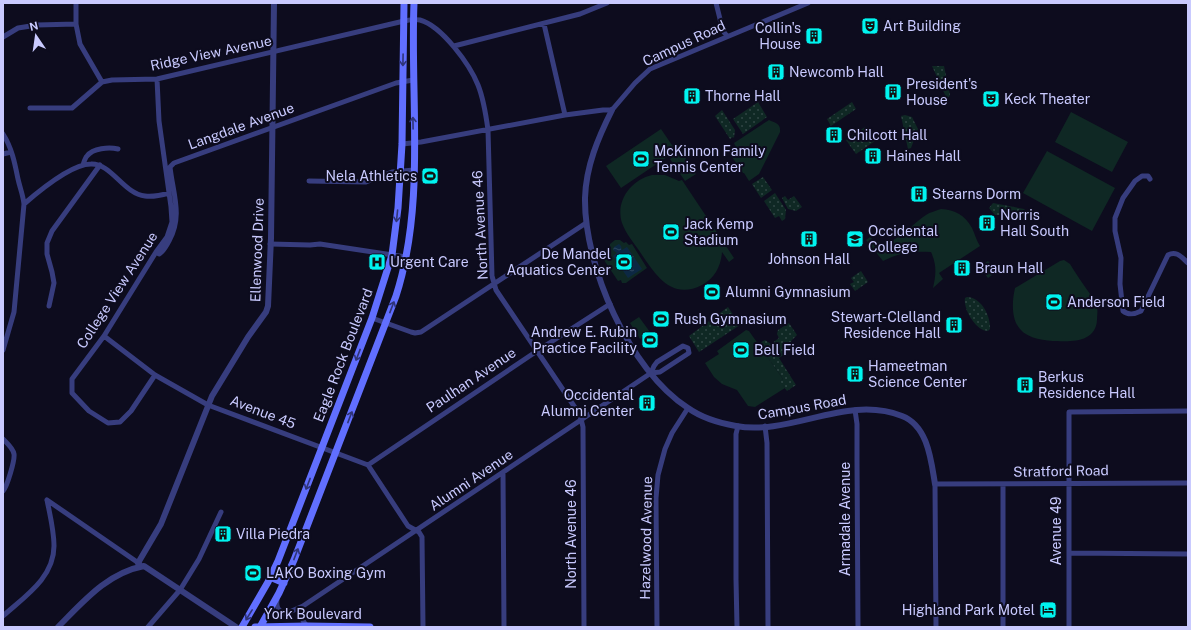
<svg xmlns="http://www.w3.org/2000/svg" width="1191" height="630" font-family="'Public Sans',sans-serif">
<defs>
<pattern id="grass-dots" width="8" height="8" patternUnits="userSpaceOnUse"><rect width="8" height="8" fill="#0f2824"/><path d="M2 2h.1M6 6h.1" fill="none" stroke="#314645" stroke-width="1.8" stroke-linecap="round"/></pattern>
<pattern id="water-ripples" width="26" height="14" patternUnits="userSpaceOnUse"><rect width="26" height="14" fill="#0c2843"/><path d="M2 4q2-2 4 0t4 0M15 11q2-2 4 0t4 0" fill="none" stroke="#2e465f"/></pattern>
</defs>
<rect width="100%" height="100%" fill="#0d0c1e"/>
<!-- grass -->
<path fill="url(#grass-dots)" d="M932,66H944L950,95L949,97H946Z
M758,102L767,117L743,134L733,119Z
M852,102L856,109L831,126L827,119Z
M722,110L735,130L734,138L733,137L730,139L715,116Z
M905,115L912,117L918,129L911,148L908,149L901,116Z
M865,127L875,141L856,154L846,140Z
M763,177L772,190L761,198L752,184Z
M775,193L786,210L785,219L782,221L779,216L775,218L764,201Z
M785,196L788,200L794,196L802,207L796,211L788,209L782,198Z
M993,203L1024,209L1026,211L1027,215H995L989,208Z
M988,261L996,272L988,278L980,267Z
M861,271L868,282L855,291L850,284L854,282L851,278Z
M967,297C981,297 991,316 990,329L988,331C976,331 963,309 965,298Z
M728,307L740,325L699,352L689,336Z
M789,323L797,335L791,341L794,348L779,358L796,385L787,391L779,381L783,379L758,344L765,340L771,344L779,338L777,334L778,330Z"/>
<!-- green -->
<path fill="#0f2824" d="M1071,112L1128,142L1112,172L1055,142Z
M769,120C775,123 781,123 780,132L759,174L749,181L744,173H743L730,154L737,149L734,143Z
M661,129L676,151L621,188L606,166Z
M681,151L696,174L685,181L670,159Z
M1047,151L1115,188L1092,231L1023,193Z
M652,175H665L679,181L682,180L734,258L729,262L722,252C721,266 715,278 702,285C671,301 655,274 640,252C634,243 626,234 622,223C615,201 631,180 652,175Z
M941,209C955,210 965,215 972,228C975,234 976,240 980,246L939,273L943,279L933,288C936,275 937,265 931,252C910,251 902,252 883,261L866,240L870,237C888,256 911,224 926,215C930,212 936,211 941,209Z
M615,240H620L624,243L626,242L629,245L632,244L647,268L630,280L626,283H622L621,280L618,281L604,260L609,257L607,254L610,252V244Z
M1064,260L1070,264C1076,274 1083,284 1090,294C1092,298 1096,303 1097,308C1098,311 1097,316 1097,320C1096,341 1074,342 1057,341C1046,341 1028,339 1020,329C1011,319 1012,301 1015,288L1060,261Z
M639,317L650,332L640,339L630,323Z
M746,330L749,331L783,379L780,381L785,388L755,407L748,406L737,390L722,384L714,377L705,363L719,354L717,351Z
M650,333L657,342L649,347L643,338Z"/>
<!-- water -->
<path fill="url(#water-ripples)" d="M619,244L621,246L622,250L627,247L642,269L628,278L613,256L617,253L613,250L614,247Z"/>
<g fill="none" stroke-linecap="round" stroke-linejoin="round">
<!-- minor -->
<path stroke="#373d7e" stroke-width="5" d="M76,3V24L80,44L102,82
M716,3L723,31L727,36
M544,24L565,115
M3,37L18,28L37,25L76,24
M454,46L580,14L607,3
M30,108H72L102,82L112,80L157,79L404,21C409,20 415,19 420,20C442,26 470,65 478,85C484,100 486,115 488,130L492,276L496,290L578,412L581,419L583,427L584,627
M3,134C12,148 15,164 18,179C20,188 23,195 24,204L14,312L3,350
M402,144L421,142L565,115L603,110H612L635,83L650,69L808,3
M3,154L11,152
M83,165C84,162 85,158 87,156C93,148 109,147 118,149
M1150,179L1148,176H1142L1135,181L1123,198L1115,218V231L1121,258L1120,284L1123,311C1129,316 1135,314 1141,311L1168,255C1177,250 1182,258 1188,263
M309,181L366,182L392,172L414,170
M24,204C39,191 72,164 91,164C111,163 124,194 145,196C152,197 162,195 169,193
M270,244L310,245L320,244L406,257
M156,252L159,254C164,251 166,246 169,241C183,216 173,194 170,167L174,163L396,83L413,80
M49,306L54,283L52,272L47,254V243L52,231L100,165
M372,318L411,332L415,333L421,332L586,223
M104,336L155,375L208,405L368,465L408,526L419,532L422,537L423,627
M683,346L688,348L689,353L660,372L651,373L654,366L657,362Z
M155,375L131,411L120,422L108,423L89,411L72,393V379L104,336L156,252L167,237L172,222L171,207L159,121L157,79
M855,410L857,424V460L858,627
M765,426L767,443L768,627
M3,439C7,443 13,448 14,454C15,460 7,487 3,491
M368,465L537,351L610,304
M503,473L504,627
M1003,484V627
M47,500L140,564
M1069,553L1188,554
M277,600C276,607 278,611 285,614L303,606L651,373
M303,606C299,615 301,619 307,626
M3,616C24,597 54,578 54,546C54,531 50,515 47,500
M148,627L180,590L199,559L221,512
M657,627L656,498L658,475L665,449L672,433L688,408
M737,627L736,579V434L738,426
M936,627L935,484L1188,483
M1069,627V412L1188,411"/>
<!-- tertiary -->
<path stroke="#373d7e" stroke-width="6" d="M612,110C598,138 586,166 585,198C584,266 629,370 688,408C702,418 719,423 736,426C791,436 847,394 902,416C928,426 931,460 935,484
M138,563L161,524L212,396L248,337L266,312L268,306L271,238L274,3
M58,627C83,602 107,573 144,566L236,627"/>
<!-- secondary -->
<path stroke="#616fff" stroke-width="7" d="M270,577L284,583
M242,627L268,582L278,561L372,318L392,255L398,208L402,144L404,3
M255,627L307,626L370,627
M260,627L279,593L294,560L396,296C426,203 410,99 414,3"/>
</g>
<!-- one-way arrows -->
<defs><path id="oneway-shaft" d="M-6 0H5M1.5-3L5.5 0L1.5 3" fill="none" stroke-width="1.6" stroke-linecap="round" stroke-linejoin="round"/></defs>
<g stroke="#2f3478">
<use href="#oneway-shaft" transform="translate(403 60) rotate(91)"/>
<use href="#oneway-shaft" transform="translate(413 123) rotate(-91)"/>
<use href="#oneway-shaft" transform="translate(397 216) rotate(96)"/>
<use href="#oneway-shaft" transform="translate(392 307) rotate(-69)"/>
<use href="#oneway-shaft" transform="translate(358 355) rotate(111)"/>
<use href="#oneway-shaft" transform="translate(350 417) rotate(-69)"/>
<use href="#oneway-shaft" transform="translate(308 484) rotate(111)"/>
<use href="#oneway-shaft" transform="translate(296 554) rotate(-69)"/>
<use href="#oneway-shaft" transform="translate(249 615) rotate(122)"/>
</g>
<!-- icons -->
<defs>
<g id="theatre-square" transform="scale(0.9)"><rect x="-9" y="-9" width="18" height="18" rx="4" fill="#00f4f0" stroke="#0d0c1e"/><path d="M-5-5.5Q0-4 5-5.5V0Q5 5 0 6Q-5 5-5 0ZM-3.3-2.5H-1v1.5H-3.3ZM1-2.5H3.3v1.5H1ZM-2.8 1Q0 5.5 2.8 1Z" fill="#111"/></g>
<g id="building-square" transform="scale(0.9)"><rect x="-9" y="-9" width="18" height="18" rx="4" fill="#00f4f0" stroke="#0d0c1e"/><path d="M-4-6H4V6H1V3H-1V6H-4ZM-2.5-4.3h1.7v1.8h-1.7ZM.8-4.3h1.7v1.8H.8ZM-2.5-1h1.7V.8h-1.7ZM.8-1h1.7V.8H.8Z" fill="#111"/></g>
<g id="stadium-square" transform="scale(0.9)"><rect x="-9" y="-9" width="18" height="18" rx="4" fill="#00f4f0" stroke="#0d0c1e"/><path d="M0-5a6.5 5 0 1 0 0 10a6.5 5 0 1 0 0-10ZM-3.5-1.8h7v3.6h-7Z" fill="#111"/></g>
<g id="university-square" transform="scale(0.9)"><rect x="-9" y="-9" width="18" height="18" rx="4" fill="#00f4f0" stroke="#0d0c1e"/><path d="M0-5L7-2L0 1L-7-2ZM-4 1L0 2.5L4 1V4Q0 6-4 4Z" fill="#111"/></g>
<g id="hospital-square" transform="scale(0.9)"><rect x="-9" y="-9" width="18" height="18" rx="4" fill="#00f4f0" stroke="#0d0c1e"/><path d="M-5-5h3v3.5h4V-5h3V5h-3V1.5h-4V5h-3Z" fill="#111"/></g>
<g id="hotel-square" transform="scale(0.9)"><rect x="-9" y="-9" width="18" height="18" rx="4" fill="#00f4f0" stroke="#0d0c1e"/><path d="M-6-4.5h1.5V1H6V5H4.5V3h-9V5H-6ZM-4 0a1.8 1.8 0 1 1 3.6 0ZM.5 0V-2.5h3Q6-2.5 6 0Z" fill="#111"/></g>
</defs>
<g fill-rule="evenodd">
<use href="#theatre-square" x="870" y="26"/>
<use href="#building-square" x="814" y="36"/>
<use href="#building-square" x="776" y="72"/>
<use href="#building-square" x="893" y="92"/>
<use href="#building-square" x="692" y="96"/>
<use href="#theatre-square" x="991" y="99"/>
<use href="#building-square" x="834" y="135"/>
<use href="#building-square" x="873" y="156"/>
<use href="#stadium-square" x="641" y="159"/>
<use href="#stadium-square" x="430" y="176"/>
<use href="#building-square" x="919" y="194"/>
<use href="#building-square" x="987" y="223"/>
<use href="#stadium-square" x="671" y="232"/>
<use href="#building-square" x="809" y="239"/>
<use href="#university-square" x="855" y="239"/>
<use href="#hospital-square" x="377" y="262"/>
<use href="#stadium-square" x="624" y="262"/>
<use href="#building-square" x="962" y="268"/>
<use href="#stadium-square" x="712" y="292"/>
<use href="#stadium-square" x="1054" y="302"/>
<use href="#stadium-square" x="661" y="319"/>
<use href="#building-square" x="954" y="325"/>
<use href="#stadium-square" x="650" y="340"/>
<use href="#stadium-square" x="741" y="350"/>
<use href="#building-square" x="855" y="374"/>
<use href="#building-square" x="1025" y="385"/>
<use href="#building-square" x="647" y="403"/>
<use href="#building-square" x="223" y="534"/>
<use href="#stadium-square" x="253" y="573"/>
<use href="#hotel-square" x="1048" y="610"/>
</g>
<g text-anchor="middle" stroke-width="4" stroke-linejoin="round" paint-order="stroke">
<!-- poi labels -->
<g font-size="14" fill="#c9caff" stroke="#0d0c1e" text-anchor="start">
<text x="883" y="31">Art Building</text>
<text x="801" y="33" text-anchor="end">Collin's<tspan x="801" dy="16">House</tspan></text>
<text x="789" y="77">Newcomb Hall</text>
<text x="906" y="89">President's<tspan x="906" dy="16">House</tspan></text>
<text x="705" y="101">Thorne Hall</text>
<text x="1004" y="104">Keck Theater</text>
<text x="847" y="140">Chilcott Hall</text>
<text x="654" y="156">McKinnon Family<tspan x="654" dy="16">Tennis Center</tspan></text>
<text x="886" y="161">Haines Hall</text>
<text x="417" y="181" text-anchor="end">Nela Athletics</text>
<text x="932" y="199">Stearns Dorm</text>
<text x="1000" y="220">Norris<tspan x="1000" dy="16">Hall South</tspan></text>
<text x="684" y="229">Jack Kemp<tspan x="684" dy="16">Stadium</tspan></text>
<text x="868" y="236">Occidental<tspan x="868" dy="16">College</tspan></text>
<text x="611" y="259" text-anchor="end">De Mandel<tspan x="611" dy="16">Aquatics Center</tspan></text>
<text x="809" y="264" text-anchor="middle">Johnson Hall</text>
<text x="390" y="267">Urgent Care</text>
<text x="975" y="273">Braun Hall</text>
<text x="725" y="297">Alumni Gymnasium</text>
<text x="1067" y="307">Anderson Field</text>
<text x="941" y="322" text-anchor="end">Stewart-Clelland<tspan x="941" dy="16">Residence Hall</tspan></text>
<text x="674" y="324">Rush Gymnasium</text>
<text x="637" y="337" text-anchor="end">Andrew E. Rubin<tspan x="637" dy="16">Practice Facility</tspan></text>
<text x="754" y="355">Bell Field</text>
<text x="868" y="371">Hameetman<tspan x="868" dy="16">Science Center</tspan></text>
<text x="1038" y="382">Berkus<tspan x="1038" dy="16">Residence Hall</tspan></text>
<text x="634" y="400" text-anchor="end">Occidental<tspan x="634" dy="16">Alumni Center</tspan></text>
<text x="236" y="539">Villa Piedra</text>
<text x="266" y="578">LAKO Boxing Gym</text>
<text x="1035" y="615" text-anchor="end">Highland Park Motel</text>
</g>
<!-- street labels -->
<g font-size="14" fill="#c9caff" stroke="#0d0c1e">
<text transform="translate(684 43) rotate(-25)" y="5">Campus Road</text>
<text transform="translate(211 53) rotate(-12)" y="5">Ridge View Avenue</text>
<text transform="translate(241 126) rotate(-20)" y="5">Langdale Avenue</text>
<text transform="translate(480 225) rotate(-93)" y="5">North Avenue 46</text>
<text transform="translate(257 250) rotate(-88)" y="5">Ellenwood Drive</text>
<text transform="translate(117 290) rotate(-57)" y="5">College View Avenue</text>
<text transform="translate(343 355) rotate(-69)" y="5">Eagle Rock Boulevard</text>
<text transform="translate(471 380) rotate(-34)" y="5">Paulhan Avenue</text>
<text transform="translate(802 407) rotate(-10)" y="5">Campus Road</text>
<text transform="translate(263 412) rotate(21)" y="5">Avenue 45</text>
<text transform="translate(1061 471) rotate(-1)" y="5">Stratford Road</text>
<text transform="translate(471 480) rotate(-34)" y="5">Alumni Avenue</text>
<text transform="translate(845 519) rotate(-90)" y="5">Armadale Avenue</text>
<text transform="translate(1056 531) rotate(-90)" y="5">Avenue 49</text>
<text transform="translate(571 534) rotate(-90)" y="5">North Avenue 46</text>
<text transform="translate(646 538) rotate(-89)" y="5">Hazelwood Avenue</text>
<text x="313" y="619">York Boulevard</text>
</g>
</g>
<!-- border -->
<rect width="1191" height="630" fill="none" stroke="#c9caff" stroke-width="8"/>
<!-- north arrow -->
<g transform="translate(36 36) rotate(347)" stroke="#0d0c1e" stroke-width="3" paint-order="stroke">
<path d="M0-3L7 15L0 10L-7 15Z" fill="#c9caff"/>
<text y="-6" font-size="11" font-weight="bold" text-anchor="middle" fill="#c9caff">N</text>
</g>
</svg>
